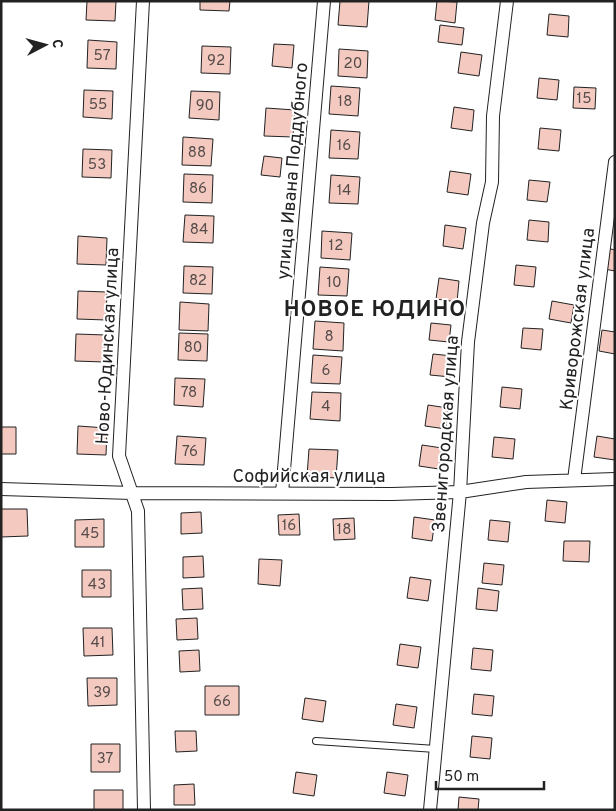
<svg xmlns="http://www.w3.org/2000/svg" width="616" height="811" font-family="Overpass,sans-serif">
<rect width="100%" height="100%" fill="#fff"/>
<!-- building -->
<path fill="#f3c9c0" stroke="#222" d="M87,1H116L115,21L86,20Z
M200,1H230L229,11L200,10Z
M340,1H369L367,27L338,25Z
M437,1L457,2L455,23L435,20Z
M549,14L569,16L568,37L547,35Z
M440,25L464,28L462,45L438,42Z
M88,40L117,42L116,69L87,68Z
M274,44L294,45L292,68L272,66Z
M202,46L231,47L230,74L201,73Z
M339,49L368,51L367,78L338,76Z
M461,52L482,55L479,76L458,73Z
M539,78L559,80L557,100L537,98Z
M331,86L360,88L358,116L329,114Z
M574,87L596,88L595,109L573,108Z
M84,90L113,91L112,119L83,117Z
M191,91L220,92L219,120L189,118Z
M454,107L474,110L472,131L451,128Z
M266,108L295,110L293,137L264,136Z
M540,128L561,130L559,151L538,149Z
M331,130L360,132L358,159L329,158Z
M183,137L213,139L211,166L182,165Z
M83,149L112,150L111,178L82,177Z
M264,156L282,158L280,177L261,175Z
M450,171L471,174L468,195L447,192Z
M184,174L213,175L212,203L183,202Z
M331,175L360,177L358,204L329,203Z
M529,180L550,182L547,202L527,200Z
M185,215L214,216L213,243L183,242Z
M529,220L549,222L548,242L527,240Z
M445,225L466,228L463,249L443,246Z
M322,231L352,233L350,260L321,258Z
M78,236L107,238L106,265L77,264Z
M607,248L615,250V271L604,269Z
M516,265L536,267L534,287L514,285Z
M184,266L213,267L212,294L183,293Z
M320,267L349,269L347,296L318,295Z
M439,278L459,281L457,302L436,299Z
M78,291L107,292L106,320L77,319Z
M552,301L574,305L571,323L549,319Z
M180,302L209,304L208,331L179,330Z
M315,321L344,323L343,351L313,349Z
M431,323L451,325L449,342L429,340Z
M523,328L543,329L541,350L521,348Z
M602,330L615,332V354L599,351Z
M179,333L208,334L207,361L178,360Z
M76,334L106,335L104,362L75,361Z
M433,354L453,356L451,377L430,375Z
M313,355L342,357L340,384L311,383Z
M175,378L205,379L203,407L174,405Z
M502,387L522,389L520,409L500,407Z
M312,392L341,393L340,421L310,419Z
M428,405L448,408L446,429L425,426Z
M78,426L107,428L106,455L77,454Z
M1,427H16V454H1Z
M177,436L206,438L204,465L175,464Z
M597,436L615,439V460L594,457Z
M494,437L515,439L513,459L492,457Z
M422,445L442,448L439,469L419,466Z
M309,449L338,450L336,478L307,476Z
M547,500L567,502L565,523L545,521Z
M1,509H27L28,536L1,537Z
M201,512L202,533L181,534V513Z
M299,514L300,535H279L278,515Z
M414,517L435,520L432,541L412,538Z
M354,518L355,539L334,540L333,519Z
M104,519V547H75V520Z
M490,520L510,522L508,542L488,540Z
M564,541H590L589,562L563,561Z
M203,556L204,577L183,578V557Z
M259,559L282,560L280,586L258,584Z
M484,563L504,565L502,585L482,583Z
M82,570H111V597H82Z
M410,577L431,580L428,601L407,598Z
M202,588L203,609L183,610L182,589Z
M478,588L499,591L497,611L476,609Z
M197,618L198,639L177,640L176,619Z
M83,628H112L113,655L84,656Z
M400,644L421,647L418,668L397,665Z
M473,648L493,650L491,671L471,669Z
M199,650L200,671L180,672L179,651Z
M87,678H117V705L88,706Z
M205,686H239V715H205Z
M474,694L494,696L492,716L472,714Z
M305,698L326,701L323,722L302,719Z
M396,704L417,707L414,728L393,725Z
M175,731H196L197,751L176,752Z
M472,736L492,738L490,759L470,757Z
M91,744H120V772H91Z
M296,772L317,775L314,796L293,793Z
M387,772L408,775L405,796L384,793Z
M194,784L195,805H174V785Z
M94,790H123V810H94Z
M459,797L479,799L478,810H458Z"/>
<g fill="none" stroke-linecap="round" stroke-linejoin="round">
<!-- lane casing -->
<g stroke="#222" stroke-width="8">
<path id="lane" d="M316,741L436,749"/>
</g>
<!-- street casing -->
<g stroke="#222" stroke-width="14">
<path id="street" d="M143,1L119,456L138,511L144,810
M574,480L615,162
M1,489L132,493L392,494L460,492L526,482L615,479
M282,493L324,1
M430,810L460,492L468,342L483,223L492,182L493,116L507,1"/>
</g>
<!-- lane -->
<use href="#lane" stroke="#fff" stroke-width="6"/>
<!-- street -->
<use href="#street" stroke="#fff" stroke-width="12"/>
</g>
<g text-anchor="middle" stroke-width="4" stroke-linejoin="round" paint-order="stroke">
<!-- number labels -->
<g font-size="15" fill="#564c4a">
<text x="102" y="60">57</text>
<text x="216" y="65">92</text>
<text x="353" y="68">20</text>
<text x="584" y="103">15</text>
<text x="345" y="106">18</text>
<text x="98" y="109">55</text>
<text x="205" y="110">90</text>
<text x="344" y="150">16</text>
<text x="197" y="157">88</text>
<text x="97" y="169">53</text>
<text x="198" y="193">86</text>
<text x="344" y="195">14</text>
<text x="199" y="234">84</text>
<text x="336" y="250">12</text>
<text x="198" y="285">82</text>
<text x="334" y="287">10</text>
<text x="329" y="341">8</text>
<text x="193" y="352">80</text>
<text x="326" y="375">6</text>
<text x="189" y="397">78</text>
<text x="326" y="411">4</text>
<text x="190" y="456">76</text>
<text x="289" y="530">16</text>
<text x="344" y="534">18</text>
<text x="90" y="538">45</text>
<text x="97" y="589">43</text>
<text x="98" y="647">41</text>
<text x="102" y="697">39</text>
<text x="222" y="706">66</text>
<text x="105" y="763">37</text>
</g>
<!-- street labels -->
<g font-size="18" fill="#222" stroke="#fff">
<text transform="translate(292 171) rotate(-85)" y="6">улица Ивана Поддубного</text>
<text transform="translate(577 319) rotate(-83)" y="6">Криворожская улица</text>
<text transform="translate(107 346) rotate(-87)" y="6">Ново-Юдинская улица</text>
<text transform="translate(445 434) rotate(-86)" y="6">Звенигородская улица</text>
<text x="309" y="482">Софийская улица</text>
</g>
<!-- district labels -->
<g font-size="22" font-weight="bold" letter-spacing="1" fill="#222" stroke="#fff">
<text x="375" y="316">НОВОЕ ЮДИНО</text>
</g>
</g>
<!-- border -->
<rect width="616" height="811" fill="none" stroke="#222222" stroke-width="5"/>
<!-- north arrow -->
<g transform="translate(45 45) rotate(84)" stroke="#ffffff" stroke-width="4" paint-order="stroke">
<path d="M0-4L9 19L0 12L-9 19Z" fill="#222222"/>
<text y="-8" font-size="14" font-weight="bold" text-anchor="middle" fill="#222222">С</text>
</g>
<!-- scale -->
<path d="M436 781v8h108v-8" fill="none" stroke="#222222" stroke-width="2.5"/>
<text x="444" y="781" font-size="15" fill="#222222" stroke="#ffffff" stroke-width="4" paint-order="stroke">50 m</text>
</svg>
